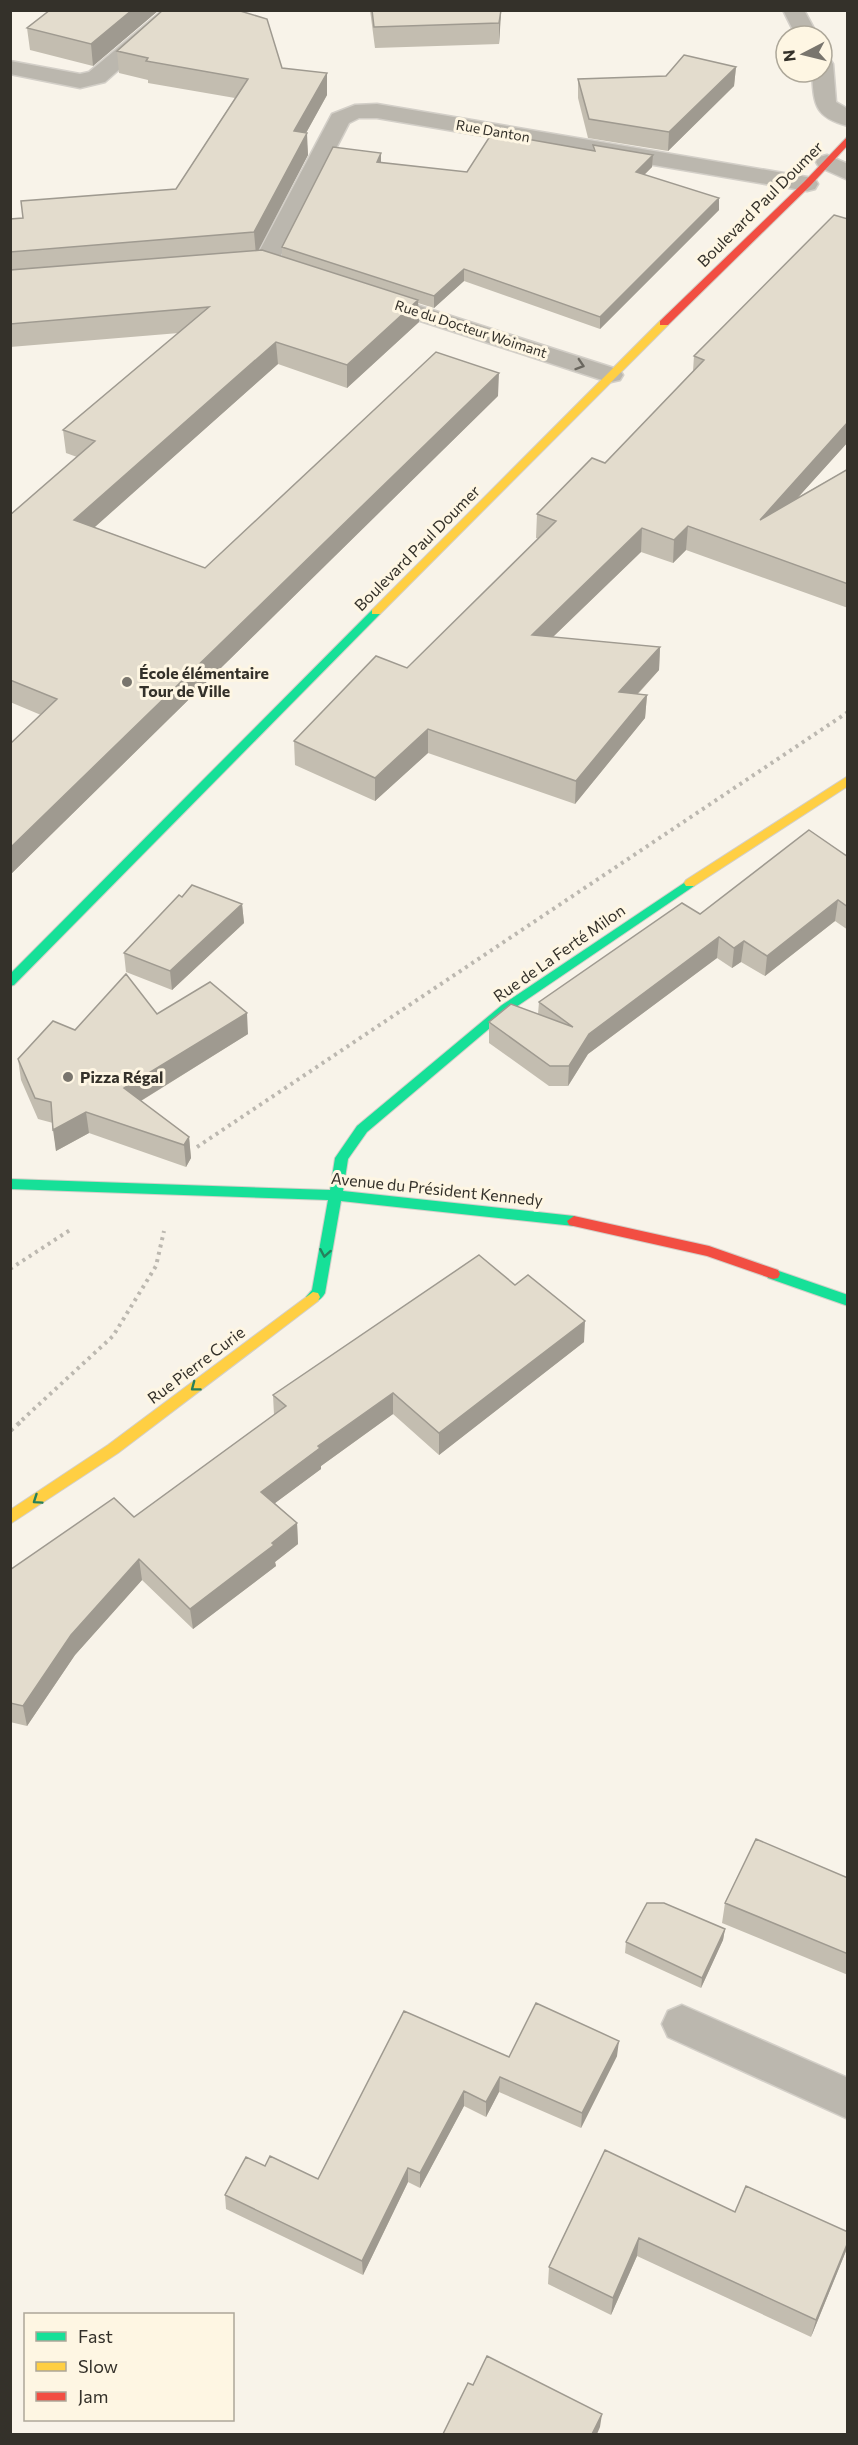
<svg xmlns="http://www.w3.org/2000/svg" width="858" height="2445" font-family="Commissioner,sans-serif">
<rect width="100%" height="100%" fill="#f8f3e9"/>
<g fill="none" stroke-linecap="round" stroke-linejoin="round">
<!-- street casing -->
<g stroke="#d3cfc8" stroke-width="3">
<path id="street" d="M163,10H186L105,82L80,88L10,74V61L80,74L89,72Z
M783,10H804L818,36H796Z
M822,57L830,59L833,64L836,102L848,109V126C813,117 814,103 812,72H822Z
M377,104L807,177L815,179L818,184L815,189L807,191L377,118H359L349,123L277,263L273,268H257L253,263L332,114L355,105Z
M827,155L848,164V180L819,167L816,162L819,157Z
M376,292L620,370L623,375L620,380L611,382L602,380L368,304L364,299L368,294Z
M682,2005L848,2078V2119L668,2037L662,2024L668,2011Z"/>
</g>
<!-- fast casing -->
<g stroke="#d3cfc8" stroke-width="2">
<path id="fast" d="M376,609L380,610V614L14,985L10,986V974L372,610Z
M690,879L694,880L696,883L694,886L510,1011L367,1132L348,1159L343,1191L574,1216L581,1221L579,1225L574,1226L341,1201L325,1293C321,1300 316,1303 308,1301L306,1297L312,1290L328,1200L10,1189V1179L330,1190L335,1158L357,1126L502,1005Z
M773,1269L848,1295V1306L768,1278L766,1274L768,1270Z"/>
</g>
<!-- slow casing -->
<g stroke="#d3cfc8" stroke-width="2">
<path id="slow" d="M664,320L668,321V325L380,614H372V610L660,321Z
M848,776V786L694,886H686L684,883L686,880Z
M313,1292L318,1293L320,1297L318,1301L118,1453L10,1524V1510L108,1445Z"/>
</g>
<!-- jam casing -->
<g stroke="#d3cfc8" stroke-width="2">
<path id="jam" d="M848,136V145L810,186L668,325H660V321L804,182Z
M574,1216L709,1246L778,1270L780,1274L778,1278L773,1279L707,1256L569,1225L567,1221Z"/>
</g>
<!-- path-far1 -->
<path stroke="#bcb8b0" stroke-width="4" stroke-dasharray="3 4.5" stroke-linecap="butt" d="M197,1147L848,712
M10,1269L70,1230
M22,1420L113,1336L156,1266L164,1231"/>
<!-- path -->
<path stroke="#bcb8b0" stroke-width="4.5" stroke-dasharray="4 5" stroke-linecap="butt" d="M10,1431L24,1419"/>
<!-- street -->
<use href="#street" fill="#bbb7ae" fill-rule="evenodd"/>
<!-- fast -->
<use href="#fast" fill="#16e098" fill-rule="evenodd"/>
<!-- slow -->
<use href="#slow" fill="#ffcf43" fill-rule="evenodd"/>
<!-- jam -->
<use href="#jam" fill="#f24e42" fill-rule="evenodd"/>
</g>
<!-- wall -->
<path fill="#c3bdb0" d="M50,10H159L93,66L30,50L27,28Z
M370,10H501L499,44L375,48Z
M117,51L327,73V95L306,133L308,155L258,250L282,256V247L381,163L467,172L593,150V145L653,155L652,167L644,175L719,198V210L600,329L464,281L434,308L418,303L419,322L347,388L278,364L94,527L205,568L498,396L10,875V744L41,715L10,702V515L77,457L66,453L63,430L179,333L10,347V219L23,218L176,189L235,98L148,83V80L119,73Z
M736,67L734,86L668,151L588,138L578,98V79L666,76Z
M848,219V442L798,497L848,469V608L686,550L673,563L641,552L553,637L660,647L659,670L638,694L647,695L645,718L575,804L428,753L375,801L295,765L294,741L407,668L539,539L536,538L537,514L605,463L693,371L694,356Z
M848,857V930L835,921L765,976L741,962L732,968L717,958L588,1054L568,1086H549L489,1043V1022L538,1014L539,1002L700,914Z
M182,897L242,904L244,923L172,990L126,972L124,953Z
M157,1014L248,1034L141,1101L189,1137L191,1158L186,1167L89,1133L56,1151L53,1123L38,1119L21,1080L18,1059L75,1030Z
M515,1285L584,1342L439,1455L393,1414L321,1466V1469L275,1503L297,1523L298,1544L275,1562L276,1566L193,1629L142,1580L75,1655L27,1726L10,1722V1570L134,1517L274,1415L273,1395Z
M848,1878V1975L722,1923L725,1903Z
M725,1929L723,1940L701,1988L625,1953L626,1942Z
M617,2056L581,2128L499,2092L486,2117L464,2106L420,2188L408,2182L363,2275L226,2209L225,2195L265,2166L318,2179L509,2057Z
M605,2150L735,2212L848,2232V2247L846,2251L811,2337L637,2256L611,2315L548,2284L549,2267Z"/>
<!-- shaded-wall -->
<path fill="#9f9a90" d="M132,10H159L93,66L91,44Z
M501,10L500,30L499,44V23Z
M736,67L734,86L668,151L669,132Z
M327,73V95L295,153L294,131Z
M307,133L308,155L256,255L254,232Z
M381,153V165L377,162Z
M653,155L652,167L635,184L636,172Z
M719,198V210L600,329V317Z
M464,269V281L434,308V296Z
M418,300L419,322L347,388V365Z
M276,342L278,364L77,543L74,520Z
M499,373L498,396L10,875V848Z
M848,422V442L757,543L760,520Z
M688,526L686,550L673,563L674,540Z
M642,528L641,552L531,658L532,635Z
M660,647L659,670L618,715L619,692Z
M647,695L645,718L575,804L576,781Z
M428,729V753L375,801V778Z
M838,900L835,921L765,976L767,956Z
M242,904L244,923L172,990L170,971Z
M719,937L717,958L588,1054L568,1086L569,1066L589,1034Z
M744,941L741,962L732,968L734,948Z
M247,1013L248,1034L126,1110L124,1088Z
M86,1112L89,1133L56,1151L53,1130Z
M189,1137L191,1158L186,1167L184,1145Z
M585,1321L584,1342L439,1455V1433Z
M393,1393V1414L321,1466V1469L263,1512L261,1492L318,1446Z
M297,1523L298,1544L275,1562L276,1566L193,1629L190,1609Z
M139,1559L142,1580L75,1655L27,1726L23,1706L71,1635Z
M725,1929L723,1940L701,1988L702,1978Z
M619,2041L617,2056L581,2128L582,2113Z
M500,2077L499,2092L486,2117V2102Z
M464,2091V2106L420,2188V2173Z
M408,2168V2182L363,2275L362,2261Z
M639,2238L637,2256L611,2315L613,2298Z
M848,2242L846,2251L811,2337L816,2320Z
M602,2414L600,2427L597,2434H592Z"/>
<!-- building -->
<path fill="#e3dccd" stroke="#9f9a90" stroke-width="1.5" d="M50,10H132L91,44L27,28Z
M163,10H237L267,19L282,68L327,73L294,131L307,133L254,232L10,252V219L23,218L21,201L176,189L248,79L146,61L148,58L117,51Z
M372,10H501L499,23L374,27Z
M684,55L736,67L669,132L589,119L578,79L666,76Z
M492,133L595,151L593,145L653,155L636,172L719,198L600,317L464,269L434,296L282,247L333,147L381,153L377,162L467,172Z
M834,215L848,219V422L760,520L848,469V584L688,526L674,540L642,528L532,635L660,647L619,692L647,695L576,781L428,729L375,778L294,741L376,656L407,668L556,521L537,514L592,458L605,463L704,360L694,356Z
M262,250L418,300L347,365L276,342L74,520L205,568L436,352L499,373L10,848V744L57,699L10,680V515L95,441L63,430L209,307L10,324V270Z
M809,830L848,857V907L838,900L767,956L744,941L734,948L719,937L589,1034L569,1066H550L489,1022L511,1004L573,1027L539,1002L682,903L700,914Z
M192,885L242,904L170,971L124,953L179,895L182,897Z
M126,974L157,1014L210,982L247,1013L124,1088L189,1137L184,1145L86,1112L53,1130L51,1102L35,1098L18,1059L53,1021L75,1030Z
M479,1255L515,1285L528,1275L585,1321L439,1433L393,1393L318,1446L320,1448L261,1492L297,1523L272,1543L274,1545L190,1609L139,1559L71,1635L23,1706L10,1703V1570L114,1498L134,1517L286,1406L273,1395Z
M756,1839L848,1878V1954L725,1903Z
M647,1903H664L725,1929L702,1978L626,1942Z
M536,2003L619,2041L582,2113L500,2077L486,2102L464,2091L420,2173L408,2168L362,2261L225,2195L246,2157L265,2166L270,2156L318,2179L404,2011L509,2057Z
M605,2150L735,2212L746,2186L848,2232V2242L816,2320L639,2238L613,2298L549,2267Z
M487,2356L602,2414L592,2434H443L468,2383L473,2385Z"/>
<!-- one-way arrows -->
<defs><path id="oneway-chevron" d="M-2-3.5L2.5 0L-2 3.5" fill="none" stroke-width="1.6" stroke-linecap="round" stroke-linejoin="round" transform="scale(1.5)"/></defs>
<use stroke="#6a675f" href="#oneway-chevron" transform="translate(580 365) rotate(18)"/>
<g stroke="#26805c">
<use href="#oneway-chevron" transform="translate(325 1253) rotate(100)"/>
<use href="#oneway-chevron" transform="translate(195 1387) rotate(143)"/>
<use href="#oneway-chevron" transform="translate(37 1500) rotate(146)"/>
</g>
<!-- markers -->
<g fill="#79756d" stroke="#fef6e3" stroke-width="2">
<circle cx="127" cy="682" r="6"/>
<circle cx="68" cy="1077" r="6"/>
</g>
<g text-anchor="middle" stroke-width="6" stroke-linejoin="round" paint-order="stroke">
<!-- far-street labels -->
<g font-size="14" fill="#34312a" stroke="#fef6e3">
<text transform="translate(493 131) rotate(10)" y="5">Rue Danton</text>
<text transform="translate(471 329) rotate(18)" y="5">Rue du Docteur Woimant</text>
</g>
<!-- street labels -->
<g font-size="16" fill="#34312a" stroke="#fef6e3">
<text transform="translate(760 204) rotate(-45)" y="6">Boulevard Paul Doumer</text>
<text transform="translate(417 548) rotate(-45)" y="6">Boulevard Paul Doumer</text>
<text transform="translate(559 953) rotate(-35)" y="6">Rue de La Ferté Milon</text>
<text transform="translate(437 1189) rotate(6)" y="6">Avenue du Président Kennedy</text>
<text transform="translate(196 1365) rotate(-37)" y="6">Rue Pierre Curie</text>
</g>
<!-- poi labels -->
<g font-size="16" font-weight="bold" fill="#34312a" stroke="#fef6e3" text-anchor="start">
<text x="139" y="679">École élémentaire<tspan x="139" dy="18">Tour de Ville</tspan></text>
<text x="80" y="1083">Pizza Régal</text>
</g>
</g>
<!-- border -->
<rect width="858" height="2445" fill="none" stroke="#34312a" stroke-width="24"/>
<!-- legend -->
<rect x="24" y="2313" width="210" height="108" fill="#fef6e3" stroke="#ada799" stroke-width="1.5"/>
<rect x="36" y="2332" width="30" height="9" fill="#16e098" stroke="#ada799" stroke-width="1.5"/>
<text x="78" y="2343" font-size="18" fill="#34312a">Fast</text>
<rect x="36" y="2362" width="30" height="9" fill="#ffcf43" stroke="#ada799" stroke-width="1.5"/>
<text x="78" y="2373" font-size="18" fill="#34312a">Slow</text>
<rect x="36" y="2392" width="30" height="9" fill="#f24e42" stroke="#ada799" stroke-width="1.5"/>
<text x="78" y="2403" font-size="18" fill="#34312a">Jam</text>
<!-- north arrow -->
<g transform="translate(804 54) rotate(263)"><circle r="28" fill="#fef6e3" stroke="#ada799" stroke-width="1.5"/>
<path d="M0-4.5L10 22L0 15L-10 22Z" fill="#79756d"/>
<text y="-9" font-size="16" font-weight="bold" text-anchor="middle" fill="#34312a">N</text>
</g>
</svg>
